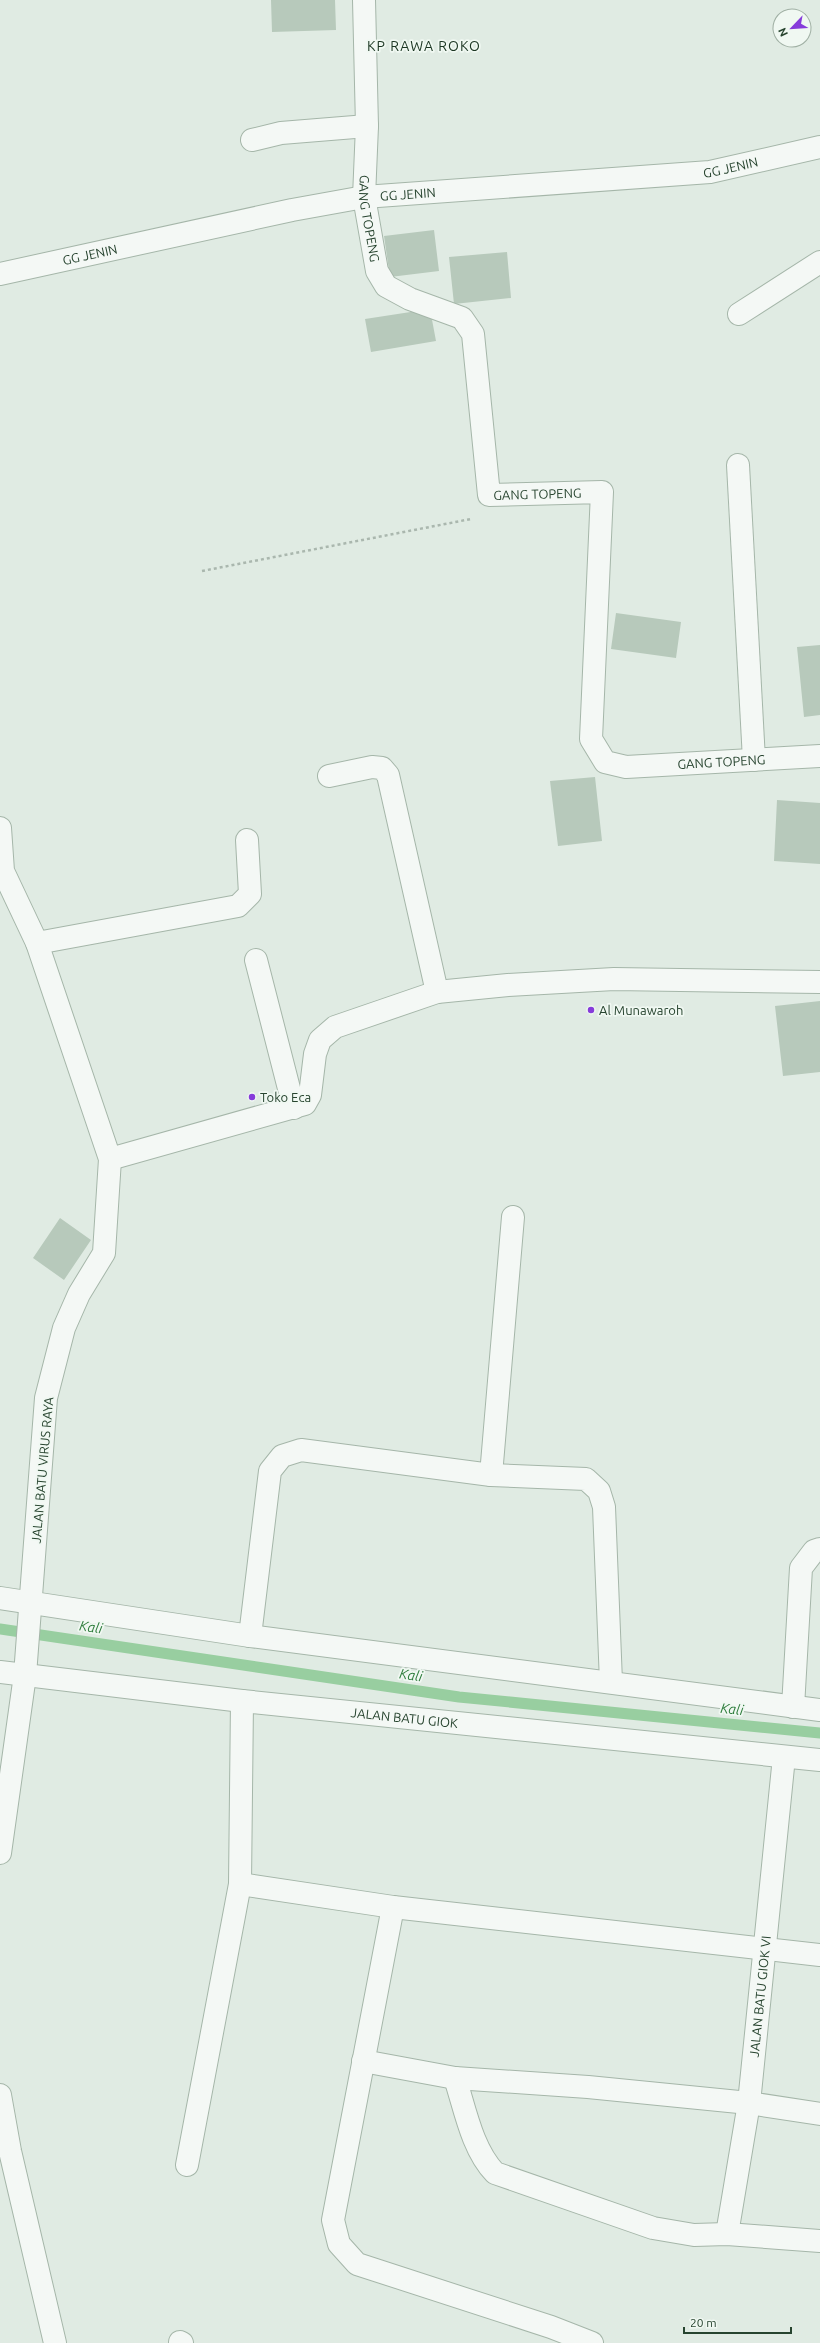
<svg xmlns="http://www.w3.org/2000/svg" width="820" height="2343" font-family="Ubuntu,sans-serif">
<rect width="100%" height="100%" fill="#e0ebe3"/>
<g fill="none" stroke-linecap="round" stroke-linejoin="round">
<!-- stream -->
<path stroke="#98cea0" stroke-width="11" d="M0,1629L459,1697L820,1733"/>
</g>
<!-- building -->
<path fill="#b7c9bb" d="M271,0H335L336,30L272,32Z
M434,230L439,271L390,277L384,236Z
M507,252L511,298L454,304L449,257Z
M430,309L436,341L371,352L365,319Z
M616,613L681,622L676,658L611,649Z
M820,645V715L804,717L797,647Z
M595,777L602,841L558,846L550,781Z
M777,800L820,803V864L774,861Z
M820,1001V1072L783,1076L775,1006Z
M60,1218L91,1240L64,1280L33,1258Z"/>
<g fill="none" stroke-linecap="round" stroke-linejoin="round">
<!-- minor casing -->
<g stroke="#a5b6a9" stroke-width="24">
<g id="minor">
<path id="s1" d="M364,0L367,126L364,197L377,271L386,286L410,299L462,318L473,334L489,495L602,492L591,739L605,762L626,767L820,756"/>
<path d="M252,140L281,133L367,126"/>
<path id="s2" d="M0,274L292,210L364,197L710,172L820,147"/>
<path d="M739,314L820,262"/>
<path d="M738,465L754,760"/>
<path d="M329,776L372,767L382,768L388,775L437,992"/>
<path d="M0,828L3,871L37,943L110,1159L104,1253L79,1294L64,1328L46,1398L25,1675L0,1853"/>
<path d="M37,943L238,906L250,894L247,840"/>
<path d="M256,960L294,1108"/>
<path d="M110,1159L305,1104L310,1095L315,1054L320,1040L335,1027L437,992L508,985L614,979L820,982"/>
<path d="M491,1475L513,1217"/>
<path d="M0,1598L250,1636L820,1710"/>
<path d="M250,1636L270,1471L282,1456L301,1450L491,1475L586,1479L599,1491L604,1507L611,1682"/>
<path id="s3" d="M0,1672L242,1701L820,1760"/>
<path d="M793,1707L801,1568L814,1551L820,1549"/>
<path d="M240,1884L393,1907L820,1955"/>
<path d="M393,1907L333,2220L339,2244L357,2264L551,2327L592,2343"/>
<path d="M363,2061L455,2078L588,2087L749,2103L820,2114"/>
<path d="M455,2078C465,2109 472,2149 495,2173L653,2228L694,2235L727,2234L820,2241"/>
<path d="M0,2095L10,2151L55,2343"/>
<path d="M187,2165L240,1884L242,1701"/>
<path id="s4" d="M727,2234L749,2103L784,1757"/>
<path d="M180,2342L182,2343"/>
</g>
</g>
<!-- path -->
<path stroke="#aab7ae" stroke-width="2.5" stroke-dasharray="3 3" stroke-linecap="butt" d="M202,571L471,519"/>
<!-- minor -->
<use href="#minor" stroke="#f4f8f5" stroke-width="22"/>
</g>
<!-- markers -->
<g fill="#863bda" stroke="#f0f8f2" stroke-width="1.5">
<circle cx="591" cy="1010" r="4"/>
<circle cx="252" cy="1097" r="4"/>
</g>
<g text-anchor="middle" stroke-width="3.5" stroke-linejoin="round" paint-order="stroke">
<!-- street labels -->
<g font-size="13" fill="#27442f" stroke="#f0f8f2">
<text dy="5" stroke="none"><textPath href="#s2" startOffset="740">GG JENIN</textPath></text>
<text dy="5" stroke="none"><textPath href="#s2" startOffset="416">GG JENIN</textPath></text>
<text dy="5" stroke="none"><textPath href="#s1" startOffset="219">GANG TOPENG</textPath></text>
<text dy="5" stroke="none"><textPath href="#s2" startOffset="92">GG JENIN</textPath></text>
<text dy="5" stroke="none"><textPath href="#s1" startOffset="602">GANG TOPENG</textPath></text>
<text dy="5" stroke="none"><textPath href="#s1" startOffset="1058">GANG TOPENG</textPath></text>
<text transform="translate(42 1470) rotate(-85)" y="5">JALAN BATU VIRUS RAYA</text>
<text dy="5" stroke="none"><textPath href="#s3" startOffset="407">JALAN BATU GIOK</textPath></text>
<text dy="5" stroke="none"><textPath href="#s4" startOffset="240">JALAN BATU GIOK VI</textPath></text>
</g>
<!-- poi labels -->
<g font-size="13" fill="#27442f" stroke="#f0f8f2" text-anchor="start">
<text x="599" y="1015">Al Munawaroh</text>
<text x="260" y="1102">Toko Eca</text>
</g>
<!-- neighbourhood labels -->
<g font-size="14" letter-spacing="1" fill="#1a3521" stroke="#f0f8f2">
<text x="424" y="51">KP RAWA ROKO</text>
</g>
<!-- water labels -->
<g font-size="14" font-style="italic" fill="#2d7c3b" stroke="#f0f8f2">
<text transform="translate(91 1627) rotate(8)" y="5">Kali</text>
<text transform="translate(411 1675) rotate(8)" y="5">Kali</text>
<text transform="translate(732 1709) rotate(6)" y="5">Kali</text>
</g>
</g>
<!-- north arrow -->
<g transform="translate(792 28) rotate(245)"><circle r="19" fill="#f0f8f2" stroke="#a0b0a4"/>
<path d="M0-3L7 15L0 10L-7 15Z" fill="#863bda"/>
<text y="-6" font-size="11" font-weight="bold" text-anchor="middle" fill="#27442f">N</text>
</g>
<!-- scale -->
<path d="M684 2327v6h107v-6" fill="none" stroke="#27442f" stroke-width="2"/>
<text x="690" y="2327" font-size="12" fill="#27442f" stroke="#f0f8f2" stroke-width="3" paint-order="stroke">20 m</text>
</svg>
